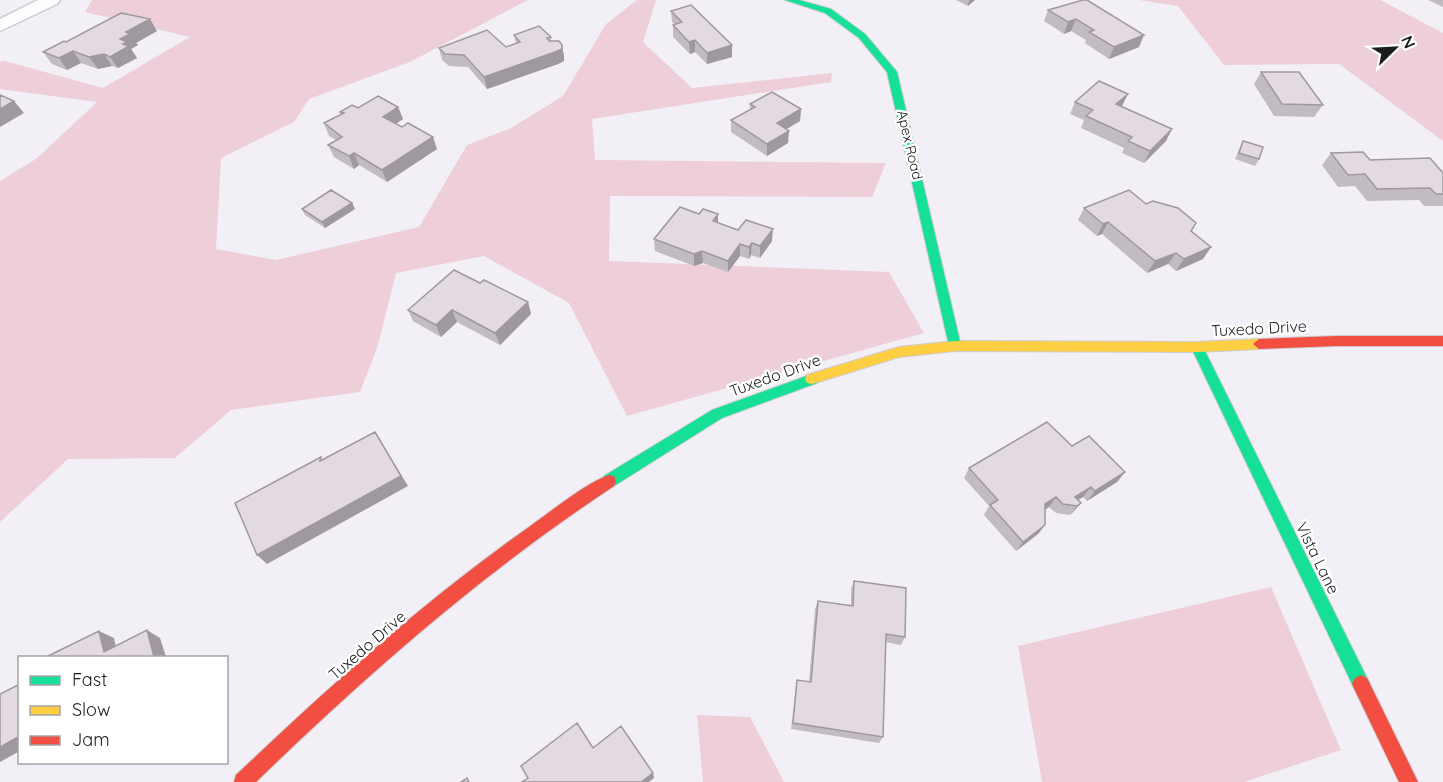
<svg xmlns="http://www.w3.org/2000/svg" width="1443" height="782" font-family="Quicksand,sans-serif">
<rect width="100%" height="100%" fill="#f2f0f6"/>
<!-- green -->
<path fill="#eeced8" d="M92,0H528L410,62L309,99L294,122L221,158L216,249L276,260L419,227L467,145L511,128L563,96L606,24L637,0H656L643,42L692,88L832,73L831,82L592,119L595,160L886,163L872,197L610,196L609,261L889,272L924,333L627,416L569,303L484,256L396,273L377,348L360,392L231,410L175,458L68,459L0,522V181L36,159L97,102L0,89V62L5,61L103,88L190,37L85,12Z
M1139,0H1380L1443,33V141L1339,64L1224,65L1178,6Z
M1271,587L1341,750L1244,782H1042L1018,646Z
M697,715L750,717L784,782H703Z"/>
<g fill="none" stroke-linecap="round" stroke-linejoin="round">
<!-- street casing -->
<g stroke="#cdcbcf" stroke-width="3">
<path id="street" d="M38,0H60L57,4L0,31V19Z"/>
</g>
<!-- fast casing -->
<g stroke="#cdcbcf" stroke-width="2">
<path id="fast" d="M785,0H799L831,9L865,34L897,72L961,346L960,350L955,351L949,346L887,72L859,38L825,13Z
M1197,342L1203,347L1367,678L1370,684L1367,690L1361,693L1355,690L1191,347Z
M812,374L817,375L819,379L817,383L722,418L614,486L609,487L604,486L602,481L604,476L712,410Z"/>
</g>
<!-- slow casing -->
<g stroke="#cdcbcf" stroke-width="2">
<path id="slow" d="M1259,339L1265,344L1259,349L1197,352L955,351L899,357L812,384L807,383L805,379L807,375L899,347L955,341L1197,342Z"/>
</g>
<!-- jam casing -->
<g stroke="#cdcbcf" stroke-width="2">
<path id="jam" d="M1337,336H1443V346H1337L1259,349L1253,344L1259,339Z
M609,475L614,476L616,481L614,486C484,572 368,673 256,782H234L236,775C329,687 424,601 529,527C550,512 586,483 609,475Z
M1361,675L1367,678L1418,782H1399L1352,684L1355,678Z"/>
</g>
<!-- street -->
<use href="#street" fill="#fdfdfe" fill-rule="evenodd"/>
<!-- fast -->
<use href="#fast" fill="#16e098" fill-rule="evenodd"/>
<!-- slow -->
<use href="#slow" fill="#ffcf43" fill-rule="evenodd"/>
<!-- jam -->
<use href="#jam" fill="#f24e42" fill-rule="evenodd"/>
</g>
<!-- wall -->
<path fill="#c3bbc3" d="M956,0H975L968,6Z
M1083,0L1139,47L1109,59L1085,43L1086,40L1071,31L1064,34L1044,21L1048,10Z
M1428,0H1443V7Z
M671,11L732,45V57L707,64L695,52L690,54L673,37V25L674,24L672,22Z
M157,31L136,43L138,45L131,49L137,58L118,68L112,66L98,69L81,63L67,70L52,64L43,52L66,42Z
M514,35L551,37V41L562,45L564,57V61L558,64L487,89L468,67L449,66L442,60L439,48L506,47L516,43Z
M1261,72L1323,105L1314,117L1274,116L1254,84Z
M1128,94L1121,107L1166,141L1144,163L1122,153L1124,148L1081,128L1084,120L1070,114L1075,102Z
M750,104L801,109L800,121L787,129L788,143L767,156L731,132V120L750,110Z
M398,107L403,119L396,124L437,149L387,182L359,165L354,169L334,157L328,145L336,140L329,136L324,123L341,115L340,112L358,108Z
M1243,141L1259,159L1255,166L1235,159L1240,147Z
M1331,153L1443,173V206H1424L1419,200L1367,201L1355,186L1338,187L1322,165Z
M352,203L355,209L325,228L305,215L302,209Z
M1084,208L1191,231L1211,247L1203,259L1176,271L1168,264L1147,273L1102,234L1097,236L1078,220Z
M699,214H718V223L772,241L760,258L751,255L749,259L740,256L728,272L703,263L694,266L655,251L654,239Z
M480,283L528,302L531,314L500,345L457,322L441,337L413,321L408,310Z
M1072,446L1125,472L1117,482L1087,501L1083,497L1078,500L1081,503L1073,512L1070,515L1056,513L1049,507L1045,510V525L1038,534L1016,551L984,515L989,506L964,478L969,468Z
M854,581L905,637L901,645L885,642L883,737L879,743L791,729L796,686L797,680L809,682L815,609L818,601L851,605V589Z"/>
<!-- shaded-wall -->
<path fill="#9f989f" d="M969,0H975L968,6Z
M150,19L157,31L136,43L138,45L131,49L137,58L118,68L110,57L120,39L126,32Z
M1076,19L1071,31L1064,34L1068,22Z
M1144,35L1139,47L1109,59L1114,47Z
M695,40V52L690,54L689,42Z
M562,45L564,57V61L558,64L487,89L484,77Z
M732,45V57L707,64V53Z
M73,51L81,63L67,70L59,58Z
M104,54L112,66L98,69L89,57Z
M1128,94L1122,106L1111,117L1116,104Z
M14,101L24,113L0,127V109Z
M398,107L403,119L388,129L383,117Z
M801,109L800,121L776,135L777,123Z
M1172,129L1166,141L1144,163L1150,151Z
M789,131L788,143L767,156V144Z
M433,137L437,149L387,182L382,170Z
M354,153L359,165L354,169L349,156Z
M352,203L355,209L325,228L322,222Z
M718,214V226L713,221Z
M1108,222L1102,234L1097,236L1103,224Z
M773,229L772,241L760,258V246Z
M752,243L751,255L749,259V247Z
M740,244V256L728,272V261Z
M1211,247L1203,259L1176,271L1184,259Z
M702,251L703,263L694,266V254Z
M1176,253L1168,264L1147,273L1155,261Z
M528,302L531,314L500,345L495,333Z
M452,310L457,322L441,337L436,325Z
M375,432L408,486L267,564L257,555Z
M1125,472L1117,482L1087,501L1095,491Z
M1091,487L1083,497L1070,505L1075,497Z
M1056,497L1049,507L1038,514L1045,504Z
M1081,503L1073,512L1070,515L1077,506Z
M1045,525L1038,534L1016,551L1023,542Z
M147,630L160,638L166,657H154Z
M99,631L114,638L118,657L104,652Z
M20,736V751L0,762V747Z
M653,773L654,778L649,782H641Z"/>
<!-- building -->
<path fill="#e3d9e3" stroke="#9f989f" stroke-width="1.5" d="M1083,0H1087L1144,35L1114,47L1089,32L1094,30L1076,19L1068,22L1048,10Z
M691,5L732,45L707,53L695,40L689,42L673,25L682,22L671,11Z
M121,13L150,19L126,32L130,34L120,39L127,42L123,44L129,46L110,57L104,54L89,57L73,51L59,58L43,52L64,41L66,42Z
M539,26L551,37L547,38L549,41H559L562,45V49L555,52L484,77L464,55L445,54L439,48L487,30L506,47L520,42L514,35Z
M1261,72H1299L1323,105L1282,104Z
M1099,81L1128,94L1116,104L1172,129L1150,151L1128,141L1132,137L1086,116L1093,110L1075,102Z
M772,92L801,109L777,123L789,131L767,144L731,120L755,107L750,104Z
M0,95L14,101L0,109Z
M378,96L398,107L383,117L402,127L408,123L433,137L382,170L354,153L349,156L328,145L342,137L324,123L344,113L340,112L352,105L358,108Z
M1243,141L1263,147L1259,159L1239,153Z
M1363,152L1370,160L1430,158L1443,173V194H1436L1430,188L1377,189L1365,174L1348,175L1331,153Z
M331,190L352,203L322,222L302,209Z
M1129,190L1146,204L1153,201L1178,208L1196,223L1191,231L1211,247L1184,259L1176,253L1155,261L1108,222L1103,224L1084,208Z
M680,207L699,214L703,209L718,214L713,221L738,230L746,220L773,229L760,246L752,243L749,247L740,244L728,261L702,251L694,254L654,239Z
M454,270L480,283L484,280L528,302L495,333L452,310L436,325L408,310Z
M1047,422L1072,446L1089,436L1125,472L1095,491L1091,487L1075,497L1081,503L1077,506L1063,504L1056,497L1045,504V525L1023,542L990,505L998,500L969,468Z
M375,432L401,476L257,555L235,503L321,457L320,461Z
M854,581L906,588L905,637L886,634L883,737L793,723L797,680L811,682L818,601L853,606Z
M147,630L154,657H46L99,631L104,652Z
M20,684V736L0,747V694Z
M577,723L593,748L621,726L653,773L641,782H522L528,778L521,766Z
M467,778L469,782H461Z"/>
<g text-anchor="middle" stroke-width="5" stroke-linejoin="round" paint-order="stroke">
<!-- far-street labels -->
<g font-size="14" fill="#1c1b1e" stroke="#fff">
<text transform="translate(910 145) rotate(77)" y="5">Apex Road</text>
</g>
<!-- street labels -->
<g font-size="16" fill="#1c1b1e" stroke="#fff">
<text transform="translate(1259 328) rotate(-3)" y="6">Tuxedo Drive</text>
<text transform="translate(775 375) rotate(-20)" y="6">Tuxedo Drive</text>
<text transform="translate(1318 558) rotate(64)" y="6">Vista Lane</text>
<text transform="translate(367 645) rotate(-41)" y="6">Tuxedo Drive</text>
</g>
</g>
<!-- legend -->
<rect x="18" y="656" width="210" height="108" fill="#ffffff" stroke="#a4a4a5" stroke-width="1.5"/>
<rect x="30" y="676" width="30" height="9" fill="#16e098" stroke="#a4a4a5" stroke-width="1.5"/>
<text x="72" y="686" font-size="18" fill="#1c1b1e">Fast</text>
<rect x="30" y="706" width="30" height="9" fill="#ffcf43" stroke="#a4a4a5" stroke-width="1.5"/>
<text x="72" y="716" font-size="18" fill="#1c1b1e">Slow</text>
<rect x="30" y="736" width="30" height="9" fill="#f24e42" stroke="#a4a4a5" stroke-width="1.5"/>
<text x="72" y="746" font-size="18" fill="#1c1b1e">Jam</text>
<!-- north arrow -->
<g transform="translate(1395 48) rotate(66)" stroke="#ffffff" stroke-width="4.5" paint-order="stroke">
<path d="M0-4.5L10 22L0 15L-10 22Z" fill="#1c1b1e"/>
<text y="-9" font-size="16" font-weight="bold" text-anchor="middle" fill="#1c1b1e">N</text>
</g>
</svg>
